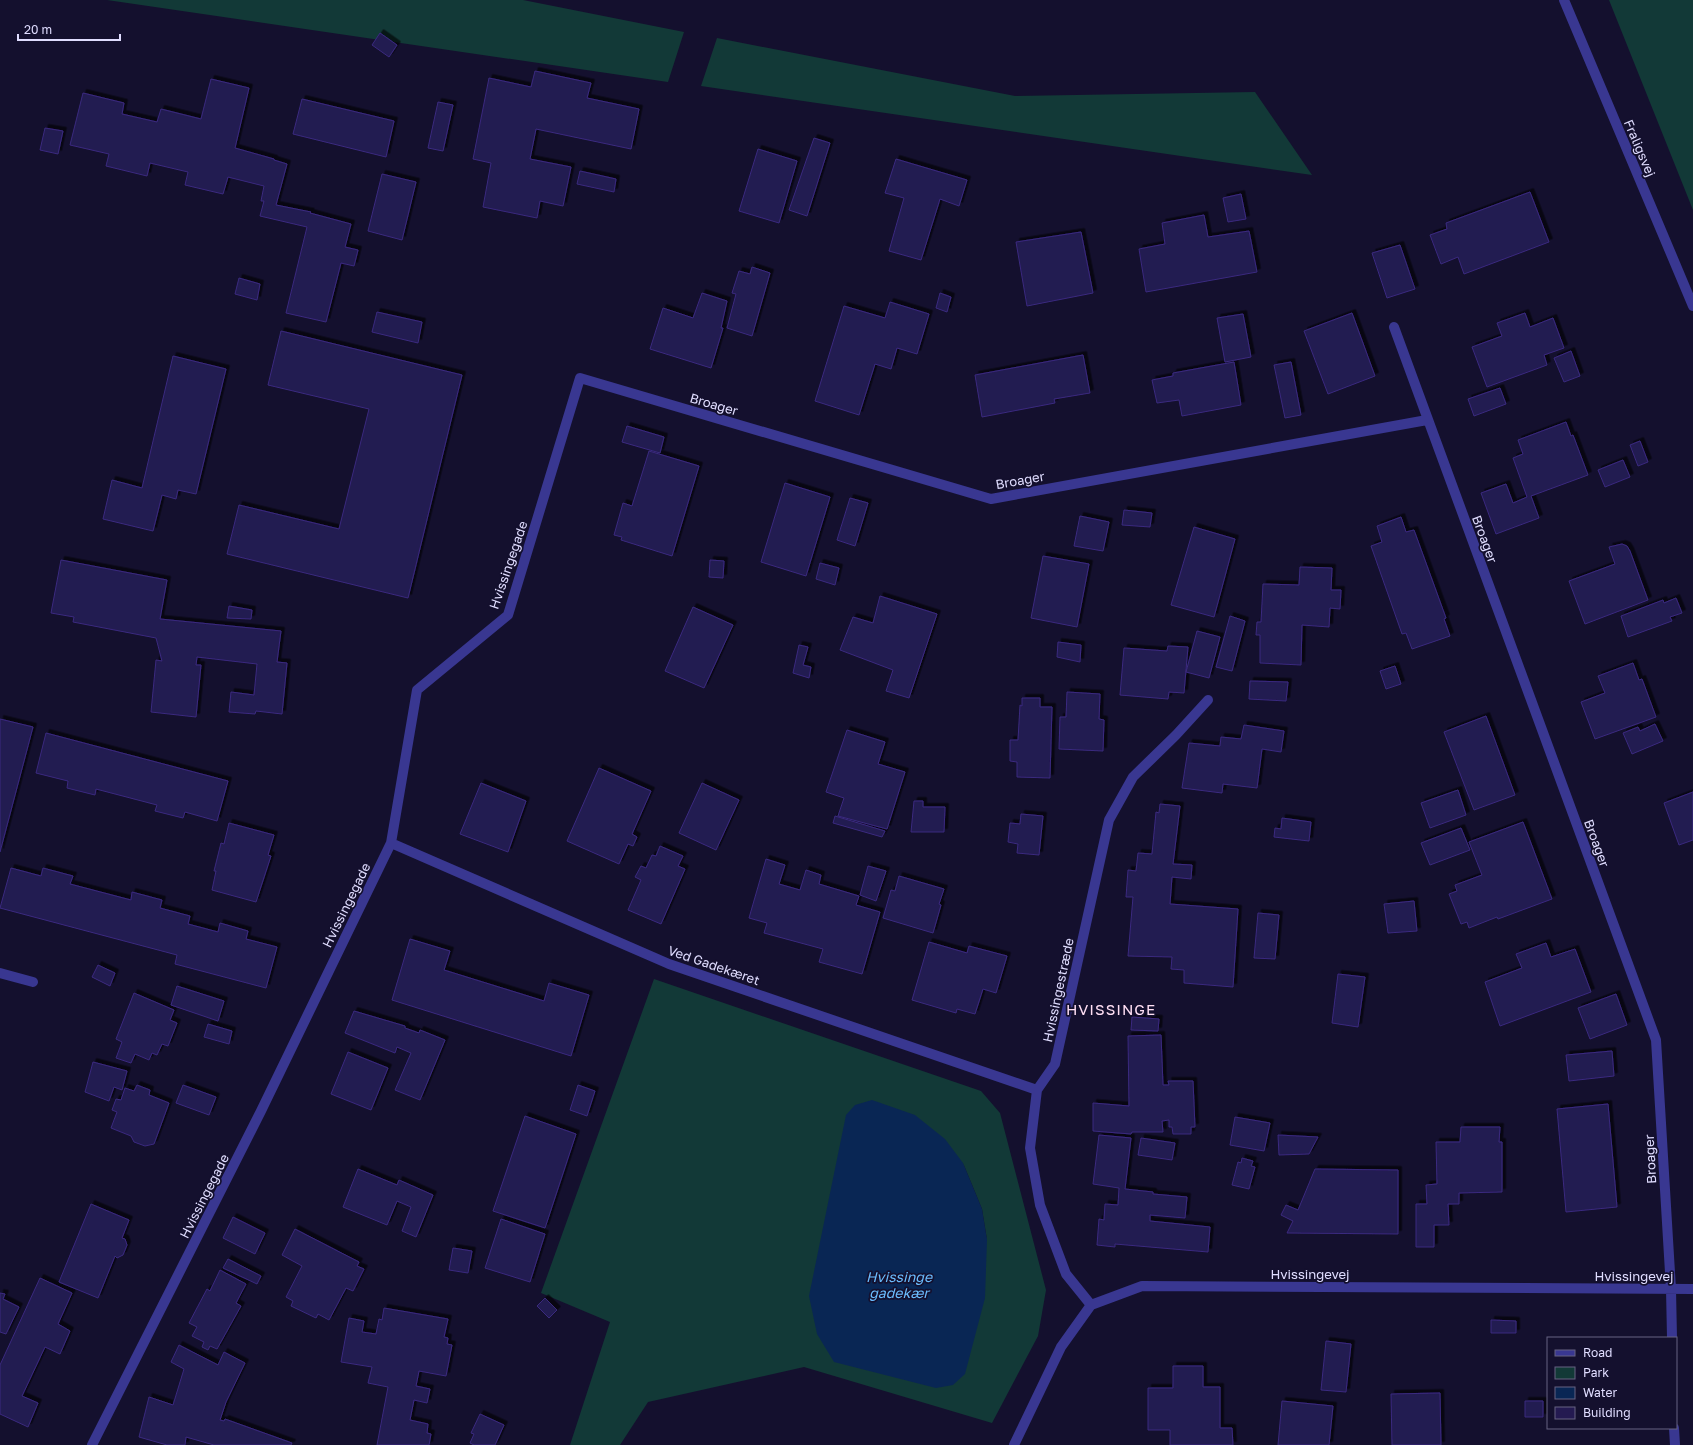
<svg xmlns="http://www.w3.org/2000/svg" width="1693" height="1445" font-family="'Golos Text',sans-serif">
<defs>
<filter id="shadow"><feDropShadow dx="3.5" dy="-3.5" stdDeviation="0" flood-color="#0009"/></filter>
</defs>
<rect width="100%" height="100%" fill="#14102e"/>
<!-- green -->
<path fill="#123937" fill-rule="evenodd" d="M107,0H523L684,32L668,82Z
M1609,0H1693V210Z
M717,38L1015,96L1255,92L1312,175L701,86Z
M654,979L981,1091L1000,1113L1046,1290L1038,1336L992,1423L804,1367L648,1402L620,1445H570L610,1322L541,1293ZM963,1163L982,1209L987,1240Z"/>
<!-- water -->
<path fill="#092654" d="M872,1100L915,1115L945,1139L963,1163L982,1209L987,1240L985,1298L965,1374L953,1385L936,1388L834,1362L817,1334L809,1296L846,1115L855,1105Z"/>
<!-- building -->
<path fill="#241a51" stroke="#3a2a7f" filter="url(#shadow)" d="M380,33L397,45L389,57L372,45Z
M535,71L591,83L587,98L639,109L631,149L536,129L530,159L571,167L563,206L540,201L537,218L483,207L491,163L473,159L489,78L531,87Z
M211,79L249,88L235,148L274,159V160L287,164L276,205L311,212L310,213L351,224L345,247L358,250L354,266L341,263L326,322L286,313L307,227L260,216L264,201H261L264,186L228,177L223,194L185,185L188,172L150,163L147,176L106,166L109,154L70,145L83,93L124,103L122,114L157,122L161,109L201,119Z
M302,99L394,121L386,157L293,134Z
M438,102L453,105L443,151L428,148Z
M45,128L63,131L58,154L40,150Z
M814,138L830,143L807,216L789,210Z
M758,149L797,161L779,223L739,211Z
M896,159L967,180L959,206L940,199L921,260L889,251L904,198L885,193Z
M580,171L616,179L614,192L577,184Z
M382,174L416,182L402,240L368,231Z
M1530,192L1549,242L1464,274L1458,257L1441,264L1430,235L1447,229L1446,223Z
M1241,194L1246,219L1228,222L1223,198Z
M1204,215L1208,237L1249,231L1257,272L1146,292L1139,249L1165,244L1162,223Z
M1081,232L1093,293L1027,306L1016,242Z
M1400,245L1415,289L1387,298L1372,253Z
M752,267L770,273L752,336L727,328L736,294L732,293L739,271L750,274Z
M239,278L260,284L257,300L235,294Z
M702,293L727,301L721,328H723L711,368L650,349L663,308L693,318Z
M940,293L951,297L947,312L936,308Z
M890,302L929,314L917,354L897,348L891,369L875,364L859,415L815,401L844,306L885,318Z
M377,312L422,322L418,343L372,332Z
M1352,313L1375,376L1328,394L1304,331Z
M1525,313L1530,327L1553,318L1564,348L1544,355L1547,365L1487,387L1472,347L1502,336L1497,323Z
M1243,314L1251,357L1225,362L1217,318Z
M281,331L462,375L408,598L227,554L239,505L339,529L369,409L268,385Z
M1571,351L1580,376L1564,382L1554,358Z
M1083,355L1090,393L1054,399L1055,403L982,417L975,375Z
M173,356L226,369L196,494L178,490L176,499L162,495L153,531L103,519L112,480L142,488Z
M1234,362L1241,405L1182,416L1179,400L1157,403L1152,380L1173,376V373Z
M1291,362L1301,415L1285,418L1274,365Z
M1500,388L1506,404L1474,416L1468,399Z
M1566,422L1571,436L1573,435L1588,475L1531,496L1539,518L1496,534L1481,493L1506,484L1513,503L1527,497L1513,458L1523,454L1518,440Z
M627,426L664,437L660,453L622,442Z
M1640,441L1648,462L1638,466L1630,445Z
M649,451L699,466L672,556L621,540L622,537L614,535L623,503L632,506Z
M1623,460L1630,477L1605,487L1598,470Z
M785,483L830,497L806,576L761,562Z
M850,498L868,503L855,546L837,540Z
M1124,510L1152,513L1150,527L1122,525Z
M1080,516L1109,522L1103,551L1074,546Z
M1401,517L1406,532L1414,530L1446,618L1444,619L1450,636L1412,649L1406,633L1402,634L1371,546L1382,542L1377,526Z
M1194,527L1235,539L1214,617L1171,605Z
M1622,544L1627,546L1630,551L1648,600L1585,624L1569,581L1615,564L1609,547Z
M1043,556L1089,564L1077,627L1031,618Z
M61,560L167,580L160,619L281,631L277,662L287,663L282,714L256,711L255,714L229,712L231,692L254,695L257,664L197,657L196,665H201L196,717L151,712L156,660L162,661L156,638L73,622L74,617L51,613Z
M710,560L724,561L723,578L709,577Z
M820,563L839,568L835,585L816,579Z
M1300,567L1332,568L1331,590H1341L1340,609L1330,608L1329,627L1302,625L1301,665L1260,663V635H1256L1257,622H1261L1263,584L1299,585Z
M880,596L937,614L909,698L886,691L893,670L840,650L853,617L873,623Z
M1676,598L1682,613L1670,617L1672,621L1628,637L1621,616L1663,600L1664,603Z
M229,606L252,610L251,619L227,618Z
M693,607L733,625L704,688L665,671Z
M1230,616L1245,621L1232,671L1216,667Z
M1197,631L1220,637L1209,678L1186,672Z
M1058,642L1081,645L1080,662L1057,657Z
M799,645L808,647L803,665L811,667L809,678L793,673Z
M1168,646L1188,647L1184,693L1169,692L1168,699L1120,695L1124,648L1167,651Z
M1633,663L1639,680L1642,679L1656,717L1595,739L1581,702L1605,693L1598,676Z
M1395,666L1401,684L1386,689L1380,671Z
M1250,681L1288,682L1286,701L1249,699Z
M1067,692L1100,694L1099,719L1104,720L1103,751L1059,749L1060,717H1066Z
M1022,698H1040V707H1052L1050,778L1017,777V762L1010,761V740H1018L1020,705L1022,706Z
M1486,716L1515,795L1474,810L1444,732Z
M0,719L33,727L0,852Z
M1655,724L1663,741L1632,754L1623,733L1638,727L1640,731Z
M1244,725L1284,731L1281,752L1262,749L1257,788L1223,784L1222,793L1182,788L1189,743L1220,746L1221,737L1241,739Z
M847,730L885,742L878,764L905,772L887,829L838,816L844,798L826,792Z
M46,733L228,781L217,821L185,812L183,818L155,811L157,805L96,789L95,795L67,788L68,781L36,773Z
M599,768L651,791L632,834L637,837L633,846L628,844L619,864L567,841Z
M481,783L526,801L508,852L460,834Z
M702,783L739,800L716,850L679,833Z
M1458,790L1466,815L1430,828L1421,803Z
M1693,792V840L1679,845L1664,803Z
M914,801H923V807H945L944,832H911Z
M1160,804L1180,806L1173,864L1192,865L1191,879L1172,877L1170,904L1238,909L1233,987L1184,983V970L1171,969L1172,957L1128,956L1133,897H1126L1128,870L1136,871L1138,853L1152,854L1156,812L1159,813Z
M1021,814L1043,816L1039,855L1017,853L1018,844L1008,842L1010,823L1020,824Z
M835,816L885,831L882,837L833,823Z
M1282,818L1311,822L1309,841L1274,837L1275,828L1281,829Z
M1523,822L1552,899L1498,919L1497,917L1469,928L1467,922L1461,924L1449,894L1457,891L1455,885L1482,875L1469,842Z
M229,823L274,835L268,855L271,856L256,902L212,890L216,871H214L221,843L224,844Z
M1461,828L1470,850L1430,865L1421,843Z
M660,846L683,856L678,866L685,869L661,924L628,910L641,880L635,877L641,866L646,868L652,855L656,856Z
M766,859L785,865L779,884L800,890L806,870L821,875L819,884L859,896L856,905L880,912L862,974L819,962L823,949L764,933L767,923L749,918Z
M868,866L886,871L876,901L860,895Z
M11,868L41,876L43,868L73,876L70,884L131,900L132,892L162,900L160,908L190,916L188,924L218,932L220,923L248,931L246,939L277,947L266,988L175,964L177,955L0,908Z
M899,876L944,889L939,904L941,905L933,933L883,918L891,890L895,891Z
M1414,901L1417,931L1388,933L1384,904Z
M1258,913L1279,915L1275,959L1254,958Z
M410,939L450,951L444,970L544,1001L549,983L589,995L571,1056L392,1000Z
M929,942L967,953L969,946L1007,956L996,993L983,989L975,1014L957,1009L956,1013L912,1000Z
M1546,943L1551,957L1575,949L1591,992L1500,1026L1485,982L1522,968L1516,954Z
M98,965L115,973L110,986L92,977Z
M1338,974L1365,977L1358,1027L1332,1023Z
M177,986L224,1001L218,1021L171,1005Z
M134,993L174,1010L170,1020L177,1023L168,1046L162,1044L157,1055L152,1053L149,1060L135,1054L131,1063L116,1058L122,1042L116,1039Z
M1616,994L1627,1025L1590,1039L1578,1008Z
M354,1011L405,1026V1028L419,1033L420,1030L445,1040L420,1100L395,1090L411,1053L397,1047L395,1053L345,1033Z
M1132,1017L1159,1019L1158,1031L1131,1030Z
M208,1024L232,1031L229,1044L204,1037Z
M1161,1035L1163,1085H1169L1168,1081H1193L1195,1127H1191V1134H1173L1172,1127H1169V1120L1162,1121L1163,1132H1132L1131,1134L1093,1131V1103L1129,1106L1128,1036Z
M1612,1051L1614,1076L1569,1081L1566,1055Z
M348,1052L388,1068L371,1110L331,1094Z
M93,1062L127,1071L122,1090L114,1087L109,1101L85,1092Z
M137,1085L150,1090L149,1095L169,1103L154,1144L145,1146L134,1142L131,1136L111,1128L117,1112L112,1110L116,1099L121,1100L125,1088L134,1091Z
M183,1085L216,1097L209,1115L176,1103Z
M578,1085L595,1091L587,1116L570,1110Z
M1608,1104L1617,1207L1566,1212L1557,1109Z
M525,1116L576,1134L545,1228L493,1211Z
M1235,1117L1270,1123L1264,1151L1230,1145Z
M1461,1127H1500L1499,1142H1502V1192L1459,1193V1204H1448L1449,1225H1434V1247H1416V1204H1427L1426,1185L1437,1184L1436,1142H1460Z
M1099,1135L1131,1138L1125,1189L1153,1192V1194L1187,1197L1185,1218L1150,1215V1221L1210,1227L1208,1252L1115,1244V1247L1097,1245L1099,1219L1104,1220L1105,1204L1118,1205L1119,1188L1093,1184Z
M1278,1135L1318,1137L1309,1154L1279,1155Z
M1141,1138L1175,1143L1172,1160L1138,1155Z
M1242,1158L1253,1161L1251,1166L1255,1167L1249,1189L1232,1185L1238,1162L1241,1163Z
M358,1169L397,1185L399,1180L433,1195L416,1237L402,1231L411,1207L397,1201L387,1225L343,1207Z
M1315,1169L1398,1170V1234L1287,1233L1293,1221L1281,1215L1286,1205L1298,1210Z
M91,1204L129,1220L122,1238L125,1239L127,1245L123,1255L117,1258L115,1256L98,1298L59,1282Z
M233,1217L265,1233L255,1254L223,1238Z
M501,1219L545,1234L530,1282L485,1268Z
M295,1229L359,1262L357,1266L364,1269L353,1291L346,1288L329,1320L318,1314L316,1318L291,1306L293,1301L286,1297L302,1266L282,1255Z
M453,1248L472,1251L468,1273L449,1270Z
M228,1259L261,1276L257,1284L223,1268Z
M220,1270L246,1284L236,1303L241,1306L217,1349L210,1346L208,1350L202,1347L204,1342L192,1336L197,1327L189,1323L207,1289L210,1291Z
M40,1278L72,1293L58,1324L70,1331L60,1354L45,1347L22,1396L38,1403L28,1427L0,1414V1365Z
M0,1293L5,1294L3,1299L19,1307L6,1334L0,1332Z
M545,1298L557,1310L549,1318L537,1306Z
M384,1308L448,1319L444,1337L448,1338L447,1344L452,1345L446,1376L419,1371L416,1386L430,1389L427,1403L414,1400L410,1420L428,1424L427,1433L431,1434L429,1445H377L388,1387L368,1383L372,1367L341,1362L349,1318L364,1321L362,1332L376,1334L379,1319L382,1320Z
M1491,1320L1516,1321V1333H1491Z
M1326,1341L1351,1344L1346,1392L1321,1390Z
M179,1345L218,1365L224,1352L245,1363L226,1402L220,1420L224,1421L225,1419L292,1443L291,1445H214L186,1437L185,1445H167L139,1437L149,1397L173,1405L184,1369L171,1362Z
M1173,1366H1203V1387H1220V1428H1232L1233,1445H1170V1430H1148V1388H1173Z
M1440,1393L1441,1445H1392L1391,1394Z
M1282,1401L1333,1406L1329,1445H1278Z
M1525,1401H1543V1417H1525Z
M480,1414L504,1425L495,1445H474L470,1443L474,1434L471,1433Z"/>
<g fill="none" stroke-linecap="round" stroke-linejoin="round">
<!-- minor -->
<path stroke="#393791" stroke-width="10" d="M1564,0L1693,306
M1394,327L1656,1040L1671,1289L1672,1338
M391,843L669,964L1037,1090
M0,973L33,982
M1091,1305L1066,1274L1040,1205L1030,1148L1037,1090L1055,1064L1109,820L1133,777L1176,735L1208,700
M1674,1428L1675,1445
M92,1445L261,1111L391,843L417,690L508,615L580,378L991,499L1427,420
M1014,1445L1061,1347L1091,1305L1142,1286L1693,1289"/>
</g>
<g text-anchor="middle" stroke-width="3.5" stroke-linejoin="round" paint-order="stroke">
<!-- street labels -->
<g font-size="13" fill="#e0ddff" stroke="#14102e">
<text transform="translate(1640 148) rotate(67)" y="5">Fraligsvej</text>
<text transform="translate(714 404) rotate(16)" y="5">Broager</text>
<text transform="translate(1020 480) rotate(-10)" y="5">Broager</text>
<text transform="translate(1485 539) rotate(70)" y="5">Broager</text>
<text transform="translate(508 565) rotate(-71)" y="5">Hvissingegade</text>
<text transform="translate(1597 843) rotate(70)" y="5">Broager</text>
<text transform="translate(346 905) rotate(-64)" y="5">Hvissingegade</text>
<text transform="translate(714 965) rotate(19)" y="5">Ved Gadekæret</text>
<text transform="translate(1058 990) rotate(-78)" y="5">Hvissingestræde</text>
<text transform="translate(1650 1159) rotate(-93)" y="5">Broager</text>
<text transform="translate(204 1196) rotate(-63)" y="5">Hvissingegade</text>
<text x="1310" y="1279">Hvissingevej</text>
<text x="1634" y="1281">Hvissingevej</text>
</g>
<!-- water labels -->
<g font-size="14" font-style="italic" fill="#6bbdff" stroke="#14102e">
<text x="899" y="1282">Hvissinge<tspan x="899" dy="16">gadekær</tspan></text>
</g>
<!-- quarter labels -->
<g font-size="15" letter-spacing="1" fill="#ffdff4" stroke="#14102e">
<text x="1111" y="1015">HVISSINGE</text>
</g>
</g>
<!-- legend -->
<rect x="1547" y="1337" width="130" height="92" fill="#14102e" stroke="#666282"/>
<rect x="1555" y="1350" width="20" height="6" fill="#393791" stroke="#666282"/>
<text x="1583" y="1357" font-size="12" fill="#e0ddff">Road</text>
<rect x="1555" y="1367" width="20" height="12" fill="#123937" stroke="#666282"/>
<text x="1583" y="1377" font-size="12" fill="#e0ddff">Park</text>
<rect x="1555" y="1387" width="20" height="12" fill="#092654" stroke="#666282"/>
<text x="1583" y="1397" font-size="12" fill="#e0ddff">Water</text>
<rect x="1555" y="1407" width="20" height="12" fill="#241a51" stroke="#666282"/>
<text x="1583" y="1417" font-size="12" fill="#e0ddff">Building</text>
<!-- scale -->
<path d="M18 34v6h102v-6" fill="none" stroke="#e0ddff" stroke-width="2"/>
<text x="24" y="34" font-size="12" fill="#e0ddff" stroke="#14102e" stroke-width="3" paint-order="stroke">20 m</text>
</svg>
